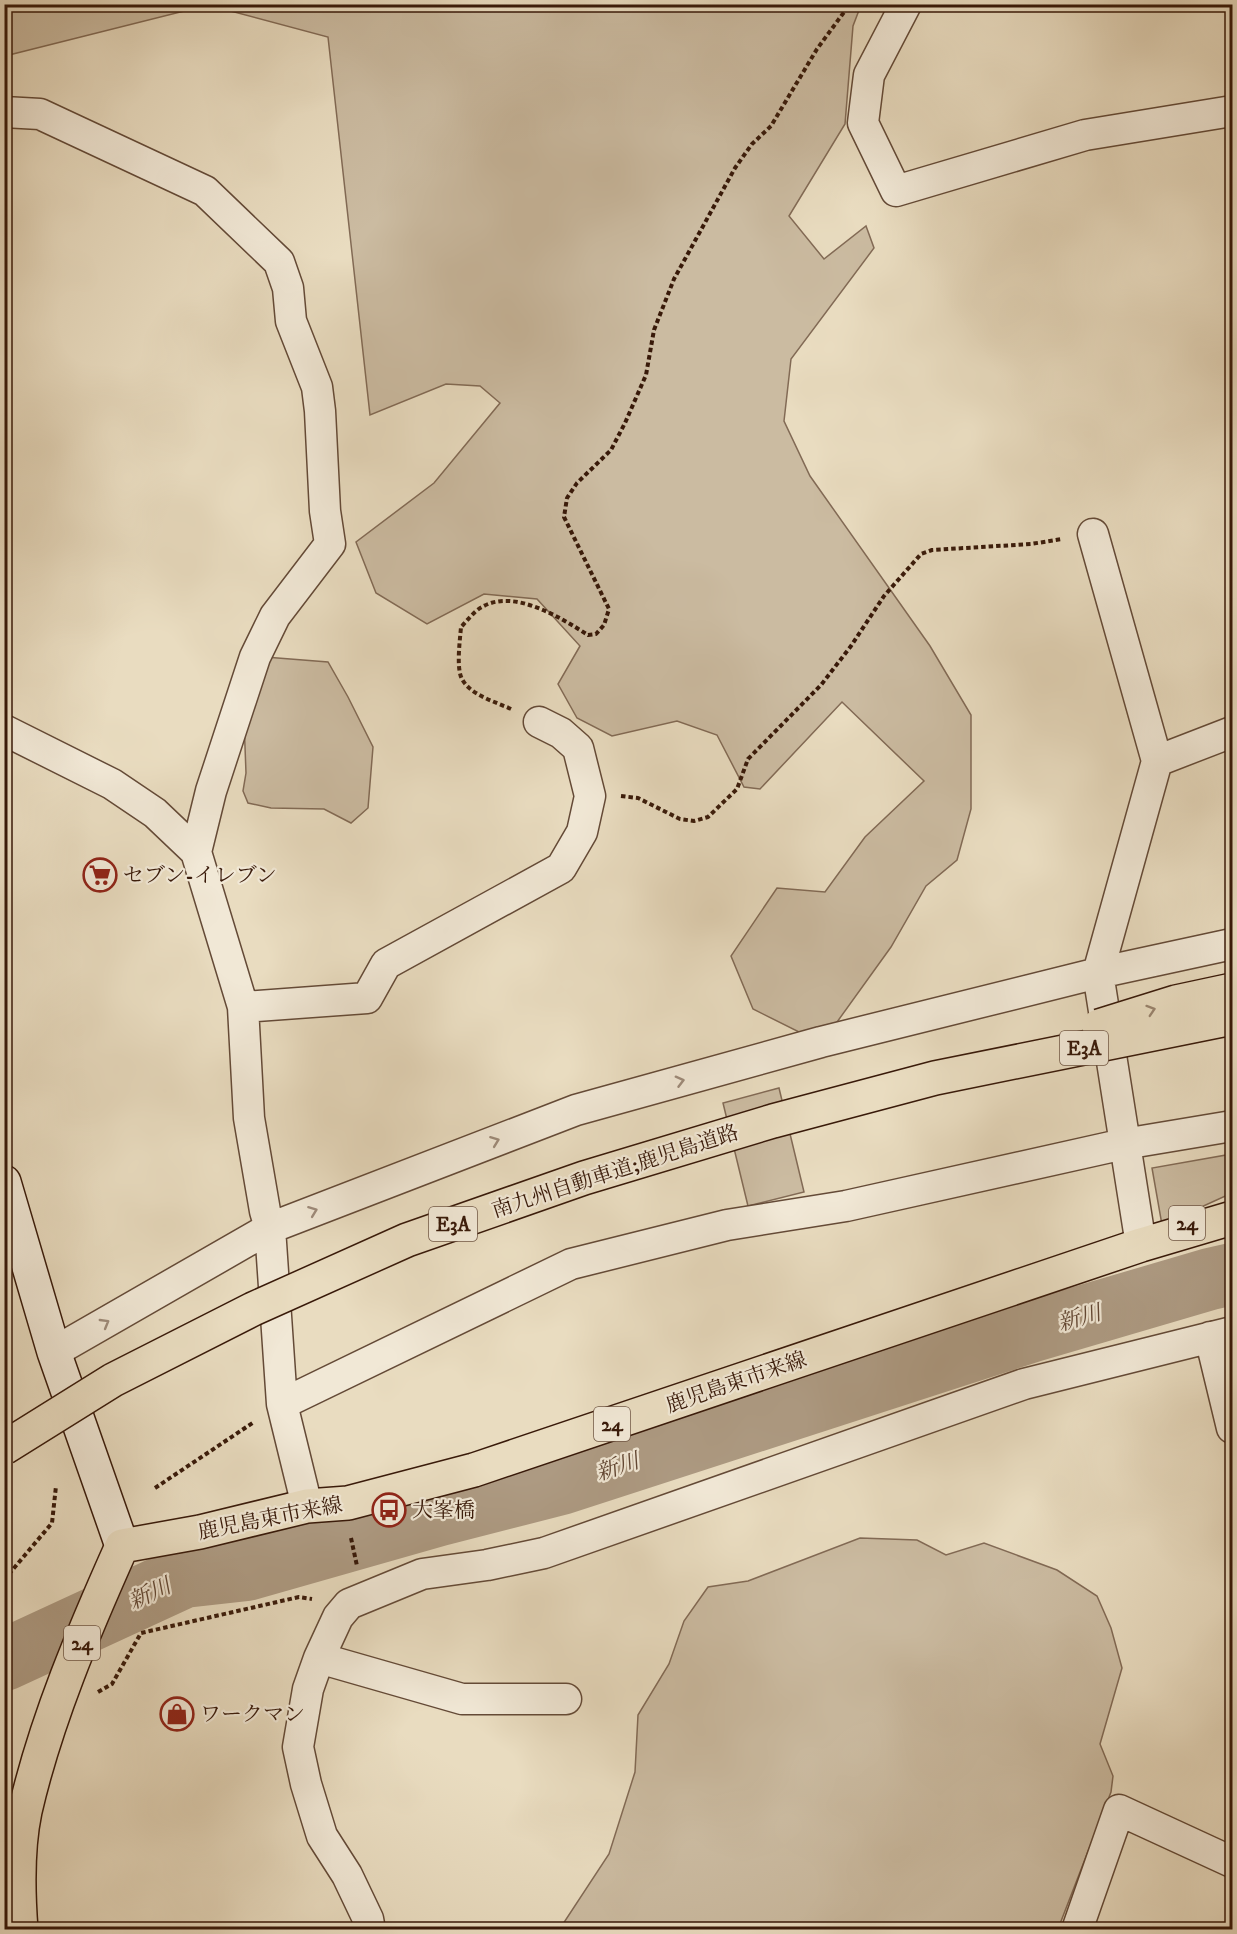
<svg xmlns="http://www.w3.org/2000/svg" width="1237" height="1934" font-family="'IM FELL DW Pica','Noto Serif JP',serif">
<rect width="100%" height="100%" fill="#e9dcc0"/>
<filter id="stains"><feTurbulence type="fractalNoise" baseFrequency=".00333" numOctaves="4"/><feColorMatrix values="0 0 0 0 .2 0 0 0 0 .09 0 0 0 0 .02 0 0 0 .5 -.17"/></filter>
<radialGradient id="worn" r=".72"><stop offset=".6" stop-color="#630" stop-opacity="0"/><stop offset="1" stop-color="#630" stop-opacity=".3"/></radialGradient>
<!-- green -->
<path fill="#cbbba1" stroke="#826a55" stroke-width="1.5" d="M5,5H861L853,26L845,124L789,216L824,259L866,226L874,248L791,359L784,421L810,476L930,646L971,715V809L957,860L926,886L891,947L832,1029L803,1034L753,1009L731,956L777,888L825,892L865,837L924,781L842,702L760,789L744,787L717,735L677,721L612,736L577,718L558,684L580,646L537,599L484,594L427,624L376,593L356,542L434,483L500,403L480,386L446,384L370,415L328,37L208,5L5,56Z
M265,657L328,662L348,697L373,747L368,808L351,823L324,809L271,808L248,803L243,791L246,773L244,720Z
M779,1088L804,1192L748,1206L723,1103Z
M1232,1154V1193L1162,1225L1152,1168Z
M860,1538L917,1540L946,1555L984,1543L1057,1570L1097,1596L1111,1628L1122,1668L1100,1744L1113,1776L1111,1792L1058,1929L559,1930L609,1854L635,1772L638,1715L669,1664L684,1621L708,1587L748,1581Z"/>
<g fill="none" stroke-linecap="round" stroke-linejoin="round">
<!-- river -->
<path stroke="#ad9a82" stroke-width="62" d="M4,1660L184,1577L247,1570L440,1515L561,1484L1033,1331L1210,1279L1232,1274"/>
<!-- street casing -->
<g stroke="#644a37" stroke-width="33">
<path id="street" d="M906,4L869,75L863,123L896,191L1085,135L1232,111
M4,112L40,114L205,191L279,262L288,288L291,321L317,387L320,411L325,511L330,544L275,616L255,657L211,791L196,852
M1093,534L1157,761
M4,730L112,784L155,813L196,852L243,1007L249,1118L265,1211L270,1228L282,1404L307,1506
M243,1007L367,998L386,964L561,868L582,832L590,796L578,748L561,733L539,722
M1141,1245L1098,973L1157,761L1232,732
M1210,1337L1232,1428
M54,1352L270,1228L576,1110L821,1042L1098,973L1232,944
M282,1404L571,1264L727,1225L846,1206L1124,1144L1232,1126
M319,1658L462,1699H566
M370,1930L368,1919L347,1875L322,1836L306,1784L298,1747L308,1689L319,1658L338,1617L349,1604L422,1574L487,1565L544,1553L1024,1384L1232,1332
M1077,1930L1119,1810L1232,1862"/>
</g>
<!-- secondary casing -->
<g stroke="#381909" stroke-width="36">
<path id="secondary" d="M4,1182L54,1352L122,1546"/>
</g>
<!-- primary casing -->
<g stroke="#381909" stroke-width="36">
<path id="primary" d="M21,1930C18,1891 17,1849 25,1811C46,1720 84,1631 122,1546L200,1532L307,1506L348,1503L474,1470L1141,1245L1232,1218"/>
</g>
<!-- path -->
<path stroke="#381909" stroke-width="4" stroke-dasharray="4.5 3" stroke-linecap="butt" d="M511,709C496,702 470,695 462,679C456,668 460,640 461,627C467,621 474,611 482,607C514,588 561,618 588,635L596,634L604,625L609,609L564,517L567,498L577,483L611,450L625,423L646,375L654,330L674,279L735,168L752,144L771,126L817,49L850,4
M621,796L638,798L680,819L694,821L708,817L737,789L748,759L821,685L851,646L884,596L921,554L932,550L1031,544L1062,539
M155,1488L254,1422
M351,1538L357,1566
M4,1580L52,1523L56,1486
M98,1692L112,1684L141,1633L299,1597L312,1599"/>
<!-- street -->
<use href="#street" stroke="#f1e8d6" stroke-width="30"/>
<!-- secondary -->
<use href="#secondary" stroke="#f1e8d6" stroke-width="33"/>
<!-- primary -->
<use href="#primary" stroke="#e9dcc0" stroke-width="33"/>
<!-- highway-bridge casing -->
<g stroke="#381909" stroke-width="36" stroke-linecap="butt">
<path id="highway-bridge" d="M1099,1026L1176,1002L1232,990
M4,1448L113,1380L253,1309L407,1240L584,1178L773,1121L935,1078L1232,1018"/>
</g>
<!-- highway-bridge -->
<use href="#highway-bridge" stroke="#e9dcc0" stroke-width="33"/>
</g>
<!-- one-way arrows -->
<defs><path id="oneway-chevron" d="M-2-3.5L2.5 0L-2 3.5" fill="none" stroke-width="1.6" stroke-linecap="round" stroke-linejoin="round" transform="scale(1.5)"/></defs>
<use stroke="#99846e" href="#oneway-chevron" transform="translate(1151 1010) rotate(-18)"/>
<g stroke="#9e8b7a">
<use href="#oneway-chevron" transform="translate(680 1081) rotate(-15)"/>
<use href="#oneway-chevron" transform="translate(495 1141) rotate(-21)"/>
<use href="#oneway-chevron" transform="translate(313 1211) rotate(-21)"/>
<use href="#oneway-chevron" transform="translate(105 1323) rotate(-30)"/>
</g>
<!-- icons -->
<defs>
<g id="supermarket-ring" transform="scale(1.725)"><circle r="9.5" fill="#f1e8d6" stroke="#8f2418" stroke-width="1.5"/><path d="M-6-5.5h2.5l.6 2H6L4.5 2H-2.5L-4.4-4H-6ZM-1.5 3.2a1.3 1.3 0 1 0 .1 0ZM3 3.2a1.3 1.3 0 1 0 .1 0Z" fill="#8f2418"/></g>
<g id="bus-ring" transform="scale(1.725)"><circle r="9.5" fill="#f1e8d6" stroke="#8f2418" stroke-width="1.5"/><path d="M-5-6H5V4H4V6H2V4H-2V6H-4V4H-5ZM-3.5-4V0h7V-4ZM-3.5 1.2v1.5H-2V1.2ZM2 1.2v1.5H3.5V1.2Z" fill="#8f2418"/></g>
<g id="shop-ring" transform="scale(1.725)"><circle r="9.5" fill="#f1e8d6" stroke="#8f2418" stroke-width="1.5"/><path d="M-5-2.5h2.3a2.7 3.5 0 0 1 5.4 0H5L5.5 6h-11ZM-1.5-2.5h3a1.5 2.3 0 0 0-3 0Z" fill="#8f2418"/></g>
</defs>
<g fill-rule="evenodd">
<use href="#supermarket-ring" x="100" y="875"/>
<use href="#bus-ring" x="389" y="1510"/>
<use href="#shop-ring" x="177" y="1714"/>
</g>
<g text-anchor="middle" stroke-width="4.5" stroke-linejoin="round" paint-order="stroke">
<!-- shield labels -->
<g fill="#f1e8d6" stroke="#705746" stroke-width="1.5">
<rect x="1060" y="1031" width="48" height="34" rx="4.5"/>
<rect x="1169" y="1206" width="36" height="34" rx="4.5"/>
<rect x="429" y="1207" width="48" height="34" rx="4.5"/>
<rect x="594" y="1407" width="36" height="34" rx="4.5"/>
<rect x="64" y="1626" width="36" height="34" rx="4.5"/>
</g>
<g font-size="20" font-weight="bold" fill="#381909">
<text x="1084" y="1055">E3A</text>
<text x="1187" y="1230">24</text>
<text x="453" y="1231">E3A</text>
<text x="612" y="1431">24</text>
<text x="82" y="1650">24</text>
</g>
<!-- poi labels -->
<g font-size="21" fill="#381909" stroke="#f1e8d6" text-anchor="start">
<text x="123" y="882">セブン-イレブン</text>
<text x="412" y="1517">大峯橋</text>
<text x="200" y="1721">ワークマン</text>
</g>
<!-- street labels -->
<g font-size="21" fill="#381909" stroke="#f1e8d6">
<text transform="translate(615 1171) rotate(-18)" y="7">南九州自動車道;鹿児島道路</text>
<text transform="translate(736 1382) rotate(-19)" y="7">鹿児島東市来線</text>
<text transform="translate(270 1518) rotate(-11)" y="7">鹿児島東市来線</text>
</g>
<!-- water labels -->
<g font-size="22" font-style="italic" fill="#614633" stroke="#f1e8d6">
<text transform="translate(1079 1317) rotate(-16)" y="8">新川</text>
<text transform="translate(617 1466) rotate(-18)" y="8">新川</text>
<text transform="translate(149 1593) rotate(-25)" y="8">新川</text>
</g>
</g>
<!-- margin -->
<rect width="1237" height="1934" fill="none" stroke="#e9dcc0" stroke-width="24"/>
<rect x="6" y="6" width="1225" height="1922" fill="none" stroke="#381909" stroke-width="3"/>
<rect x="12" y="12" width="1213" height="1910" fill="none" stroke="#381909" stroke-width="1.5"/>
<rect width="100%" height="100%" filter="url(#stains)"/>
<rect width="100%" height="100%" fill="url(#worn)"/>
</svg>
